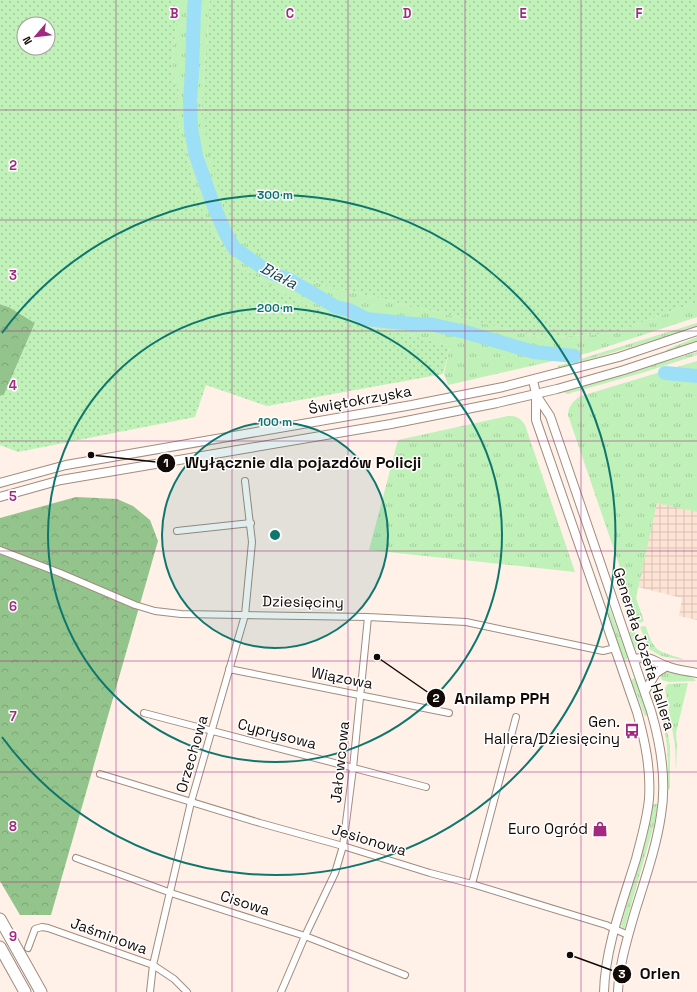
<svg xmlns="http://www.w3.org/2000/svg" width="697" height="992" font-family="'Space Grotesk',sans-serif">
<defs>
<pattern id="industrial-grid" width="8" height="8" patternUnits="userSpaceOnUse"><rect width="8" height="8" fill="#fce3d4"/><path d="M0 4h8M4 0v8" fill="none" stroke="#d7c1b4"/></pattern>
<pattern id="grass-tufts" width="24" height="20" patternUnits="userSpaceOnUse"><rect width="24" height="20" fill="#bff1b8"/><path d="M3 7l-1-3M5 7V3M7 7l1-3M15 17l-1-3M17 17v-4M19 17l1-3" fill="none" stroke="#a3cd9d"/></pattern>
<pattern id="forest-crowns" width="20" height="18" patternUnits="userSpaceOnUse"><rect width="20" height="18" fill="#93c48c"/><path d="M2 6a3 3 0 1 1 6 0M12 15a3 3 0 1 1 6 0" fill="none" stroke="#7ea777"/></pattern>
<pattern id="garden-dots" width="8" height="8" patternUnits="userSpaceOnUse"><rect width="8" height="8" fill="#bff1b8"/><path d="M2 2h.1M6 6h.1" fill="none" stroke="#a3cd9d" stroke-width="1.8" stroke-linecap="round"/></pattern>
</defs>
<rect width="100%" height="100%" fill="#fff0e8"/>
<!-- industrial -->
<path fill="url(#industrial-grid)" d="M657,502L697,512V620L679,616L682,598L638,587Z"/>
<!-- grass -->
<path fill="url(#grass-tufts)" d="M178,0H210L201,112L301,278L325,285L333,290L341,289L544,338L612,333L697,302V317L588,353L448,385L444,374L450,346L410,335L361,325L347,320L294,299L242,268L225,249L211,227L200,205L177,117L179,85H175L172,69Z
M697,323V326L682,332L557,369L558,366Z
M697,337V342L667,353L666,350Z
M697,352V355L645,372L567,394L564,392Z
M697,361V512L657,503L636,598L644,621L639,623L568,415C569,405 573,401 581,396Z
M508,416C516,416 520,417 525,425L575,572L369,550L398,440Z
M610,609L628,658L624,661L607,610Z
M644,626L646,627C655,654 657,650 683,659V660L661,656L649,649L640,627Z
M634,630L641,649V653L635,648L629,632Z
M667,672C676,672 691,674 696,681L669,682L662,680L660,675Z
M635,678L648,715L645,716L631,680Z
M655,682L659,685L670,746V788L668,790C668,761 669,741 660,712C657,702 652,693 655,682Z
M688,683L676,733L677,745L676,770L675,745L665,688L668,684Z
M653,804H658L655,821L624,930L621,925L647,836Z"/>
<!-- forest -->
<path fill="url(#forest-crowns)" d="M0,304L9,307L35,323L4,395L0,396Z
M76,497L117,499L133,506L150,520L158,541L51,915H20L0,881V518Z"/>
<!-- garden -->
<path fill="url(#garden-dots)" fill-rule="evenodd" d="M0,0H178L172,69L175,85L179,84L177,117L200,205L211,227L225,249L242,268L294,299L347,320L361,325L410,335L450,346L443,374L267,406L206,385L195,417L18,452L0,445V396L4,395L35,323L9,307L0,304ZM24,24H48V48H24Z
M210,0H697V302L612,333L544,338L341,289L333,291L325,285L301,278L272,263L240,238L232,225L215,178L201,112Z"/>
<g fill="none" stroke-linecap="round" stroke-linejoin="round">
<!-- river -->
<path stroke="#9cdff7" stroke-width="14" d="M195,0L194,7L192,73L190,99L191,128L196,156L213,204L225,232L234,248L266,270L278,276L288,279L336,307L349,310L366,319L413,324H429L465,332L534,352L574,356
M665,373L697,376"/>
<!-- street casing -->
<g stroke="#a18c7f" stroke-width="8">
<path id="street" d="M177,531L251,523
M0,550L60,573L135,605L155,611L181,614L368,617L466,622L603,651L615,648
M229,669L449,713
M144,713L426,787
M100,774L260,823L343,846L430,873L472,884L606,925L628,935
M76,858L174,894L305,936L405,975
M472,884L516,717
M28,948L35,929L42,927L48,928L153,965L174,979L187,992
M150,992L153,965L191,802L245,615L252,542L245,481
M281,992L305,936L335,873L343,846L353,768L368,617"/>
</g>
<!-- secondary casing -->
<g stroke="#a18c7f" stroke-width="10">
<path id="secondary" d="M533,380L536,394V420L637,712C645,741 651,769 649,799C647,820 641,839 636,859C623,901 605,948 604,992
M536,395L550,416L651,711C661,745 667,780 661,815C656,849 644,882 634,915C627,940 619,965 618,992
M0,483L66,465L412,405L503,387L619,357L697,331
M0,497L61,480L391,424L497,403L557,389L624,370L697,346
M634,659C652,656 651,660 666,666C676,670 687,671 697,673
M645,691L656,673L667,666"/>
</g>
<!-- highway casing -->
<g stroke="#a18c7f" stroke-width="13">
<path id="highway" d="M0,919L41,992
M0,947L25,992"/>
</g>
<!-- street -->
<use href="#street" stroke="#fff" stroke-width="6"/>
<!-- secondary -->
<use href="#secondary" stroke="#fff" stroke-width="8"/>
<!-- highway -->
<use href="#highway" stroke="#fff" stroke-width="11"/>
</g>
<!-- grid -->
<path fill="none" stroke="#a22980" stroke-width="1" stroke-opacity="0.55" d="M116,0V992M232,0V992M348,0V992M465,0V992M581,0V992M0,110H697M0,220H697M0,331H697M0,441H697M0,551H697M0,661H697M0,772H697M0,882H697"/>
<!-- distance rings -->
<circle cx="275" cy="535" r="113" fill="#0f766e" fill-opacity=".12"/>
<g fill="none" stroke="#0f766e" stroke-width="2">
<circle cx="275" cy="535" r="113"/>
<circle cx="275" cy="535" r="227"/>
<path d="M2 333A340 340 0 1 1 2 737"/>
</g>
<!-- icons -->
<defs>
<g id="bus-bare" transform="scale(1.2)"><path d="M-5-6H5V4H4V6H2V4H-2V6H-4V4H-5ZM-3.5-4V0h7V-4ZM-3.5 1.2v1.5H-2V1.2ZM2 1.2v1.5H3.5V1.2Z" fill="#a22980" stroke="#fff" stroke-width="2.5" paint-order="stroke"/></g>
<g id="shop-bare" transform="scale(1.2)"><path d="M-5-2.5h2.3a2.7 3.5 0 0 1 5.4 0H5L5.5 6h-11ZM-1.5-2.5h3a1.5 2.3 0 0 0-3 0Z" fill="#a22980" stroke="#fff" stroke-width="2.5" paint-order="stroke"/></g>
</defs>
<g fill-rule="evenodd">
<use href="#bus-bare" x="632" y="731"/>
<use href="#shop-bare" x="600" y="829"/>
</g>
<g text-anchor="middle" stroke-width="3" stroke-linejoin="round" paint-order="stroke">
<!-- street labels -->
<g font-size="15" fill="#120a06" stroke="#fff">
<text transform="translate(360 400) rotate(-10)" y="5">Świętokrzyska</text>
<text transform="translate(303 602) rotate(1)" y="5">Dziesięciny</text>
<text transform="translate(644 649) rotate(72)" y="5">Generała Józefa Hallera</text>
<text transform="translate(342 678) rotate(11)" y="5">Wiązowa</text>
<text transform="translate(277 734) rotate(15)" y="5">Cyprysowa</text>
<text transform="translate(192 754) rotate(-74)" y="5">Orzechowa</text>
<text transform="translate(340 762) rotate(-84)" y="5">Jałowcowa</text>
<text transform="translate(369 840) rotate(17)" y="5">Jesionowa</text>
<text transform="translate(245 903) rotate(18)" y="5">Cisowa</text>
<text transform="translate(109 936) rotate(20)" y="5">Jaśminowa</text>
</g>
<!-- poi labels -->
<g font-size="15" fill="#120a06" stroke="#fff" text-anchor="end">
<text x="620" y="727">Gen.<tspan x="620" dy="17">Hallera/Dziesięciny</tspan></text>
<text x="588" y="834">Euro Ogród</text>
</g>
<!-- water labels -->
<g font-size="16" font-style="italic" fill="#163e4b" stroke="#fff">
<text transform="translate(279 275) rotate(28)" y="6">Biała</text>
</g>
</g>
<g font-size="13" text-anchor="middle" font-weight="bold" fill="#a22980" stroke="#fff" stroke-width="3" stroke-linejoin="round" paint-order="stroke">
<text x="174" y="18">B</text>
<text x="290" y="18">C</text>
<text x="407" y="18">D</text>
<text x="523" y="18">E</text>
<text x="639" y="18">F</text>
<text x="13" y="170">2</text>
<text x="13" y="280">3</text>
<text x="13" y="390">4</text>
<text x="13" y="501">5</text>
<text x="13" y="611">6</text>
<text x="13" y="721">7</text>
<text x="13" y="831">8</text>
<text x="13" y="941">9</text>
</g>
<circle cx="275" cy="535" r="6" fill="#0f766e" stroke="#fff" stroke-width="2"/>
<g font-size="12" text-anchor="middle" font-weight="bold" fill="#0f766e" stroke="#fff" stroke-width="3" stroke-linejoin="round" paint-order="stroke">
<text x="275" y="199">300 m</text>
<text x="275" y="312">200 m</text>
<text x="275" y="426">100 m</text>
</g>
<!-- callouts -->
<path fill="none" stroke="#120a06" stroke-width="1.5" d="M91 455L166 463M377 657L436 698M570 955L622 974"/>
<g fill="#120a06" stroke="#fff" stroke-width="1.5">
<circle cx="91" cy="455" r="4"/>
<circle cx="377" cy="657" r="4"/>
<circle cx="570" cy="955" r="4"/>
<circle cx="166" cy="463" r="10"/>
<circle cx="436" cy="698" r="10"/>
<circle cx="622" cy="974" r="10"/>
</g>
<g font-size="12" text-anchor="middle" font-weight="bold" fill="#fff">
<text x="166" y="467">1</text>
<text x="436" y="702">2</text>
<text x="622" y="978">3</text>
</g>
<g font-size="16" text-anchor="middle" font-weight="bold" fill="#120a06" stroke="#fff" stroke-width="3" stroke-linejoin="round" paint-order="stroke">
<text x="303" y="468">Wyłącznie dla pojazdów Policji</text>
<text x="502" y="704">Anilamp PPH</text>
<text x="660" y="979">Orlen</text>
</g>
<!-- north arrow -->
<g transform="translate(36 36) rotate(242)"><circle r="19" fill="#ffffff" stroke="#a09d9b"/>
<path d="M0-3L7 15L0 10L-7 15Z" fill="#a22980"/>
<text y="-6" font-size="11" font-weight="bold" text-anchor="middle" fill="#120a06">N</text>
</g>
</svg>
